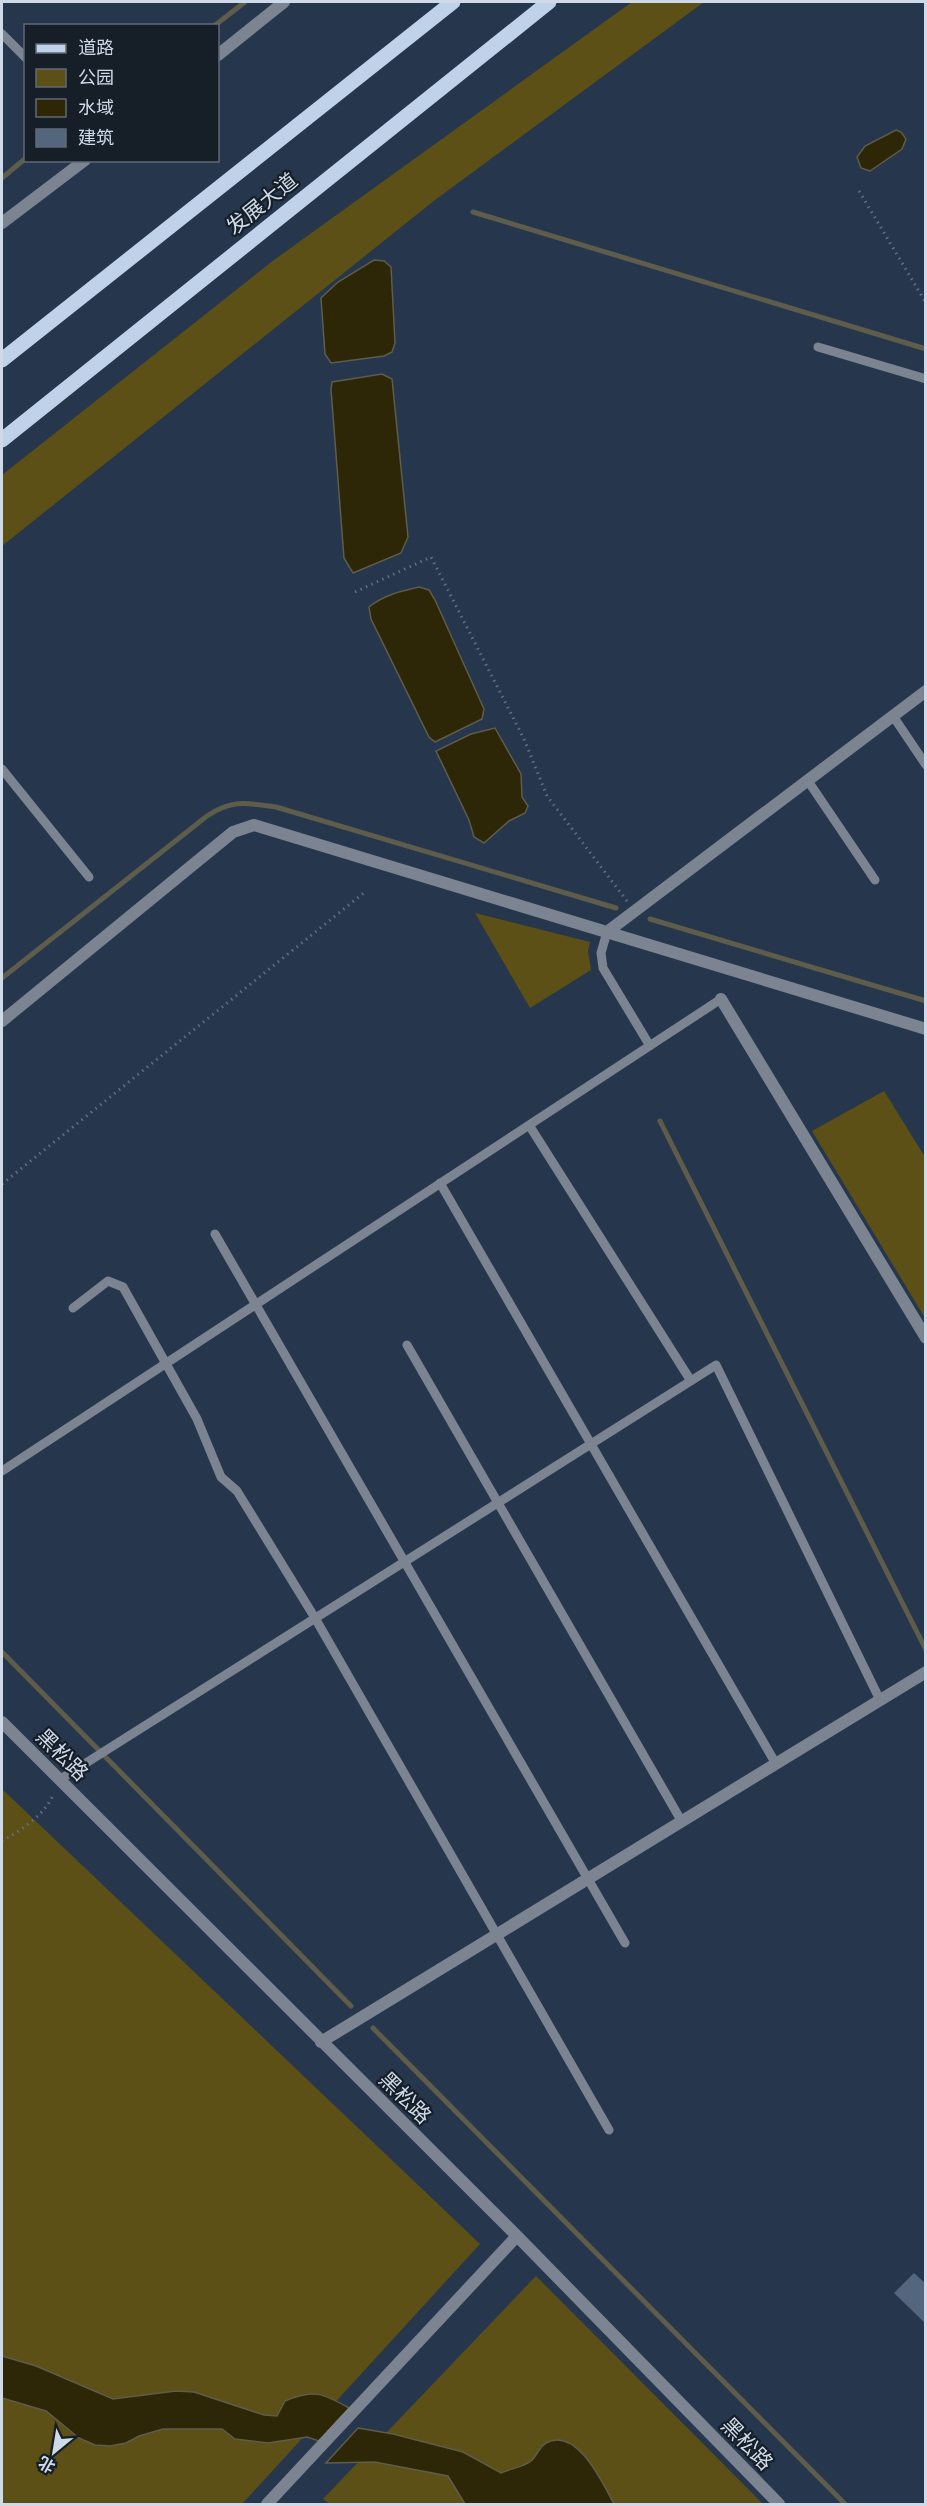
<svg xmlns="http://www.w3.org/2000/svg" width="927" height="2506" font-family="'PT Sans Narrow','Noto Sans SC',sans-serif">
<rect width="100%" height="100%" fill="#26374d"/>
<!-- green -->
<path fill="#5c5017" d="M632,2H704L435,200L2,546V475L274,260Z
M475,913L590,942L588,951L591,970L530,1008Z
M884,1091L925,1157V1318L812,1131Z
M2,1789L480,2244L242,2504H2Z
M536,2276L763,2504H330L323,2499Z"/>
<!-- water -->
<path fill="#2d2607" stroke="#5e5c4a" stroke-width="1.5" d="M896,130L901,132L906,139L902,149L870,171L861,168L857,157L865,146Z
M374,260L384,261L391,267L395,343L392,352L384,356L331,363L325,354L321,298L338,282Z
M382,374L392,379L408,537L401,553L353,573L344,558L331,389L332,382Z
M419,587L429,590L435,600L484,709L482,719L435,742L429,737L371,619L369,607C384,595 401,591 419,587Z
M495,728L521,774L522,797L528,806L525,813L509,821L484,843L474,837L469,820L436,751L471,734Z
M2,2356L36,2366L113,2399L176,2391L194,2392L264,2415L277,2416L285,2401C313,2389 323,2393 349,2408L319,2441L307,2437L268,2443L235,2439L222,2429H163L139,2436L126,2443L110,2446L95,2445L79,2438L46,2411L2,2398Z
M358,2428L393,2434L463,2452L501,2473C509,2469 524,2467 531,2461C537,2456 539,2447 546,2443C577,2426 603,2484 614,2504H465L448,2476L375,2462L326,2463Z"/>
<g fill="none" stroke-linecap="round" stroke-linejoin="round">
<!-- stream -->
<path stroke="#5e5c4a" stroke-width="5" d="M214,26L245,2
M2,178L26,158
M473,212L926,349
M650,919L926,1001
M2,978L207,816C233,799 247,803 276,807L616,908
M660,1121L926,1650
M2,1652L351,2006
M373,2028L845,2504"/>
</g>
<!-- building -->
<path fill="#53667e" d="M914,2273L926,2284V2324L894,2293Z"/>
<g fill="none" stroke-linecap="round" stroke-linejoin="round">
<!-- path -->
<path stroke="#606f82" stroke-width="3" stroke-dasharray="1.5 4.5" stroke-linecap="butt" d="M859,191L926,303
M355,592L431,557L524,739L547,796L627,901
M2,1184L365,892
M2,1841C21,1830 44,1816 53,1795"/>
<!-- service -->
<path stroke="#7b8490" stroke-width="9" d="M2,34L26,58
M818,347L926,379
M893,716L926,765
M2,769L89,877
M808,781L875,880
M607,932L601,953L603,968L650,1046
M529,1125L691,1381
M440,1183L776,1764
M215,1234L625,1943
M73,1308L108,1281L123,1287L197,1419L221,1477L237,1491L315,1618L609,2130
M407,1345L682,1822
M2,1471L721,999
M59,1780L716,1365L880,1700"/>
<!-- minor -->
<path stroke="#7b8490" stroke-width="12" d="M218,55L284,2
M2,223L85,160
M607,932L926,691
M721,999L926,1338
M2,1021L233,832L254,825L926,1029
M321,2042L926,1672"/>
<!-- tertiary -->
<path stroke="#7b8490" stroke-width="12" d="M2,1722L517,2236L779,2504
M267,2504L517,2236"/>
<!-- primary -->
<path stroke="#bfd2e9" stroke-width="15" d="M2,360L453,2
M2,440L549,2"/>
</g>
<g text-anchor="middle" stroke-width="4.5" stroke-linejoin="round" paint-order="stroke">
<!-- street labels -->
<g font-size="21" fill="#cfdae8" stroke="#161e28">
<text transform="translate(262 204) rotate(-39)" y="7">发展大道</text>
<text transform="translate(62 1755) rotate(45)" y="7">黑松路</text>
<text transform="translate(405 2098) rotate(45)" y="7">黑松路</text>
<text transform="translate(747 2444) rotate(46)" y="7">黑松路</text>
</g>
</g>
<!-- border -->
<rect width="927" height="2506" fill="none" stroke="#cfdae8" stroke-width="6"/>
<!-- legend -->
<rect x="24" y="24" width="195" height="138" fill="#161e28" stroke="#606975" stroke-width="1.5"/>
<rect x="36" y="44" width="30" height="9" fill="#bfd2e9" stroke="#606975" stroke-width="1.5"/>
<text x="78" y="54" font-size="18" fill="#cfdae8">道路</text>
<rect x="36" y="69" width="30" height="18" fill="#5c5017" stroke="#606975" stroke-width="1.5"/>
<text x="78" y="84" font-size="18" fill="#cfdae8">公园</text>
<rect x="36" y="99" width="30" height="18" fill="#2d2607" stroke="#606975" stroke-width="1.5"/>
<text x="78" y="114" font-size="18" fill="#cfdae8">水域</text>
<rect x="36" y="129" width="30" height="18" fill="#53667e" stroke="#606975" stroke-width="1.5"/>
<text x="78" y="144" font-size="18" fill="#cfdae8">建筑</text>
<!-- north arrow -->
<g transform="translate(54 2452) rotate(210)" stroke="#161e28" stroke-width="4.5" paint-order="stroke">
<path d="M0-4.5L10 22L0 15L-10 22Z" fill="#cfdae8"/>
<text y="-9" font-size="16" font-weight="bold" text-anchor="middle" fill="#cfdae8">北</text>
</g>
</svg>
